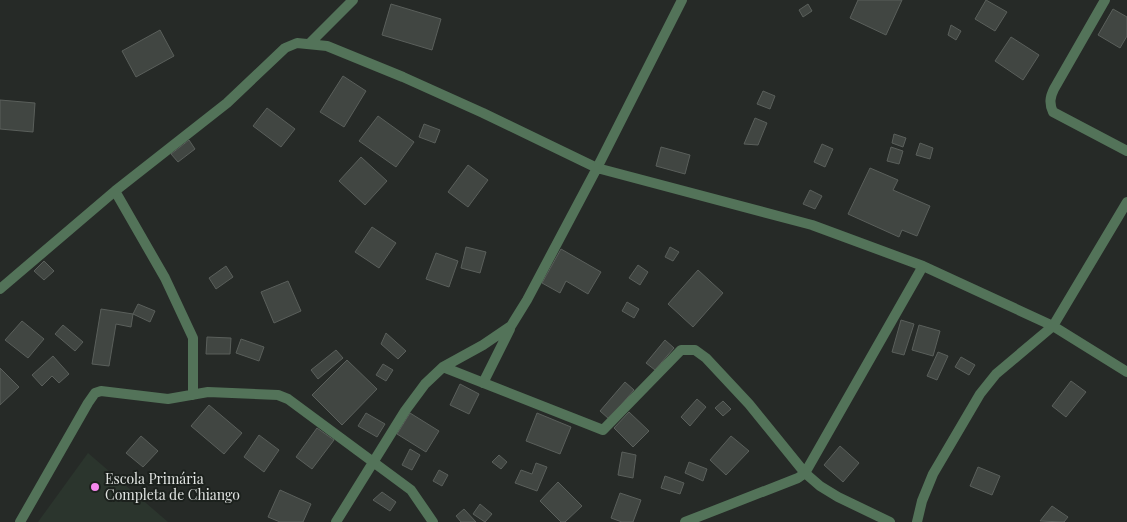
<svg xmlns="http://www.w3.org/2000/svg" width="1127" height="522" font-family="'Playfair Display',serif">
<rect width="100%" height="100%" fill="#262a27"/>
<!-- built -->
<path fill="#2b352d" d="M88,453L168,522H38Z"/>
<!-- building -->
<path fill="#414642" stroke="#5a5f5b" d="M858,0H902L886,35L850,18Z
M986,0L1007,12L995,31L975,19Z
M391,4L441,19L432,50L382,35Z
M808,4L812,11L803,17L799,10Z
M1113,9L1127,17V36L1120,48L1098,35Z
M951,25L961,31L956,40L948,35Z
M160,30L174,56L136,77L122,51Z
M1011,37L1039,55L1023,80L995,61Z
M343,76L366,91L344,127L320,112Z
M763,91L775,96L770,109L757,104Z
M0,100L35,103L33,132L0,129Z
M267,108L295,129L281,147L253,126Z
M378,116L414,142L396,167L359,141Z
M755,118L767,123L758,145L744,144Z
M424,124L440,130L435,143L419,137Z
M894,134L906,138L903,147L892,143Z
M189,140L195,149L178,162L171,154Z
M920,143L933,148L930,159L916,155Z
M822,144L833,149L825,167L814,162Z
M661,147L690,155L685,174L656,166Z
M891,147L903,151L899,164L887,161Z
M361,157L387,181L365,205L339,181Z
M468,165L488,180L468,207L448,192Z
M870,168L898,180L893,190L930,206L917,236L902,230L899,237L848,214Z
M810,190L822,196L815,209L803,204Z
M372,227L396,243L379,268L355,252Z
M466,247L486,252L480,273L461,268Z
M670,247L679,252L673,261L665,257Z
M561,249L601,272L588,294L566,281L560,293L542,283Z
M436,253L458,261L449,287L426,279Z
M44,261L54,271L44,280L34,271Z
M638,265L648,272L640,285L629,278Z
M226,266L233,277L216,289L209,278Z
M698,270L723,293L693,327L668,304Z
M288,281L301,311L274,323L261,292Z
M627,302L639,309L634,318L622,311Z
M138,304L155,311L150,322L133,314Z
M101,309L133,314L131,327L116,324L109,366L92,364Z
M901,320L914,324L904,355L892,352Z
M22,321L44,339L28,358L5,340Z
M63,325L83,342L75,351L55,334Z
M919,325L940,331L933,356L912,350Z
M386,333L406,351L398,359L381,344Z
M207,337L231,338L230,354H206Z
M241,339L264,347L259,361L236,353Z
M665,340L674,348L655,370L646,363Z
M336,350L343,358L318,379L311,370Z
M938,352L948,356L937,380L927,376Z
M53,356L69,374L59,383L52,376L42,386L32,375Z
M961,357L975,365L969,375L955,367Z
M347,360L377,389L342,425L312,395Z
M383,364L393,370L386,381L376,375Z
M0,368L19,387L0,405Z
M1071,381L1086,392L1066,417L1052,406Z
M625,382L634,390L609,419L600,411Z
M460,384L479,394L469,414L450,405Z
M697,399L706,407L690,426L681,417Z
M723,401L731,409L723,416L715,408Z
M209,405L242,433L224,454L191,426Z
M629,412L649,431L633,447L614,428Z
M366,413L385,424L377,437L358,426Z
M410,413L439,431L426,452L397,434Z
M537,413L571,427L560,454L526,441Z
M317,428L334,440L312,469L296,457Z
M259,435L279,450L264,472L244,457Z
M141,436L158,451L143,467L126,453Z
M731,436L749,451L726,475L710,460Z
M840,446L859,463L843,482L824,465Z
M410,449L420,455L412,470L402,465Z
M622,452L636,455L633,478L618,475Z
M499,455L507,462L501,469L492,462Z
M689,462L707,469L703,481L685,473Z
M536,463L547,467L537,491L515,483L521,470L532,474Z
M978,467L1000,476L992,495L970,486Z
M439,470L448,475L442,486L433,481Z
M665,476L684,483L680,494L661,488Z
M558,482L582,506L565,522H561L540,501Z
M280,490L311,504L303,522H280L268,517Z
M382,492L396,502L390,511L373,500Z
M620,493L641,500L633,522H622L611,518Z
M480,504L492,514L485,522L473,514Z
M1052,506L1068,517L1064,522L1040,521Z
M464,509L476,522H461L456,516Z"/>
<g fill="none" stroke-linecap="round" stroke-linejoin="round">
<!-- minor -->
<path stroke="#537359" stroke-width="10" d="M1105,0L1054,89C1050,97 1049,103 1053,112L1127,151
M310,43L353,0
M115,191L165,278L193,338V395
M0,289L115,191L227,103L285,48L297,43L327,46L403,77L483,113L597,168L812,225L923,266L1053,326L1127,372
M443,367L603,430L681,350H695L706,358L749,404L805,473L820,486L838,497L890,522
M483,383L510,329
M20,522L88,403L95,393L101,391L168,399L208,392L278,395L288,399L411,490L433,522
M336,522L405,411L425,384L443,367L483,345L511,326L527,300L597,168L682,0
M685,522L798,478L805,473L923,266
M917,522L922,501L933,474L980,394L996,374L1053,326L1127,202"/>
</g>
<!-- markers -->
<circle fill="#f688ed" stroke="#1c211d" stroke-width="2" cx="95" cy="487" r="5"/>
<g text-anchor="middle" stroke-width="4" stroke-linejoin="round" paint-order="stroke">
<!-- poi labels -->
<g font-size="14" fill="#e1e4e2" stroke="#1c211d" text-anchor="start">
<text x="105" y="484">Escola Primária<tspan x="105" dy="16">Completa de Chiango</tspan></text>
</g>
</g>
</svg>
